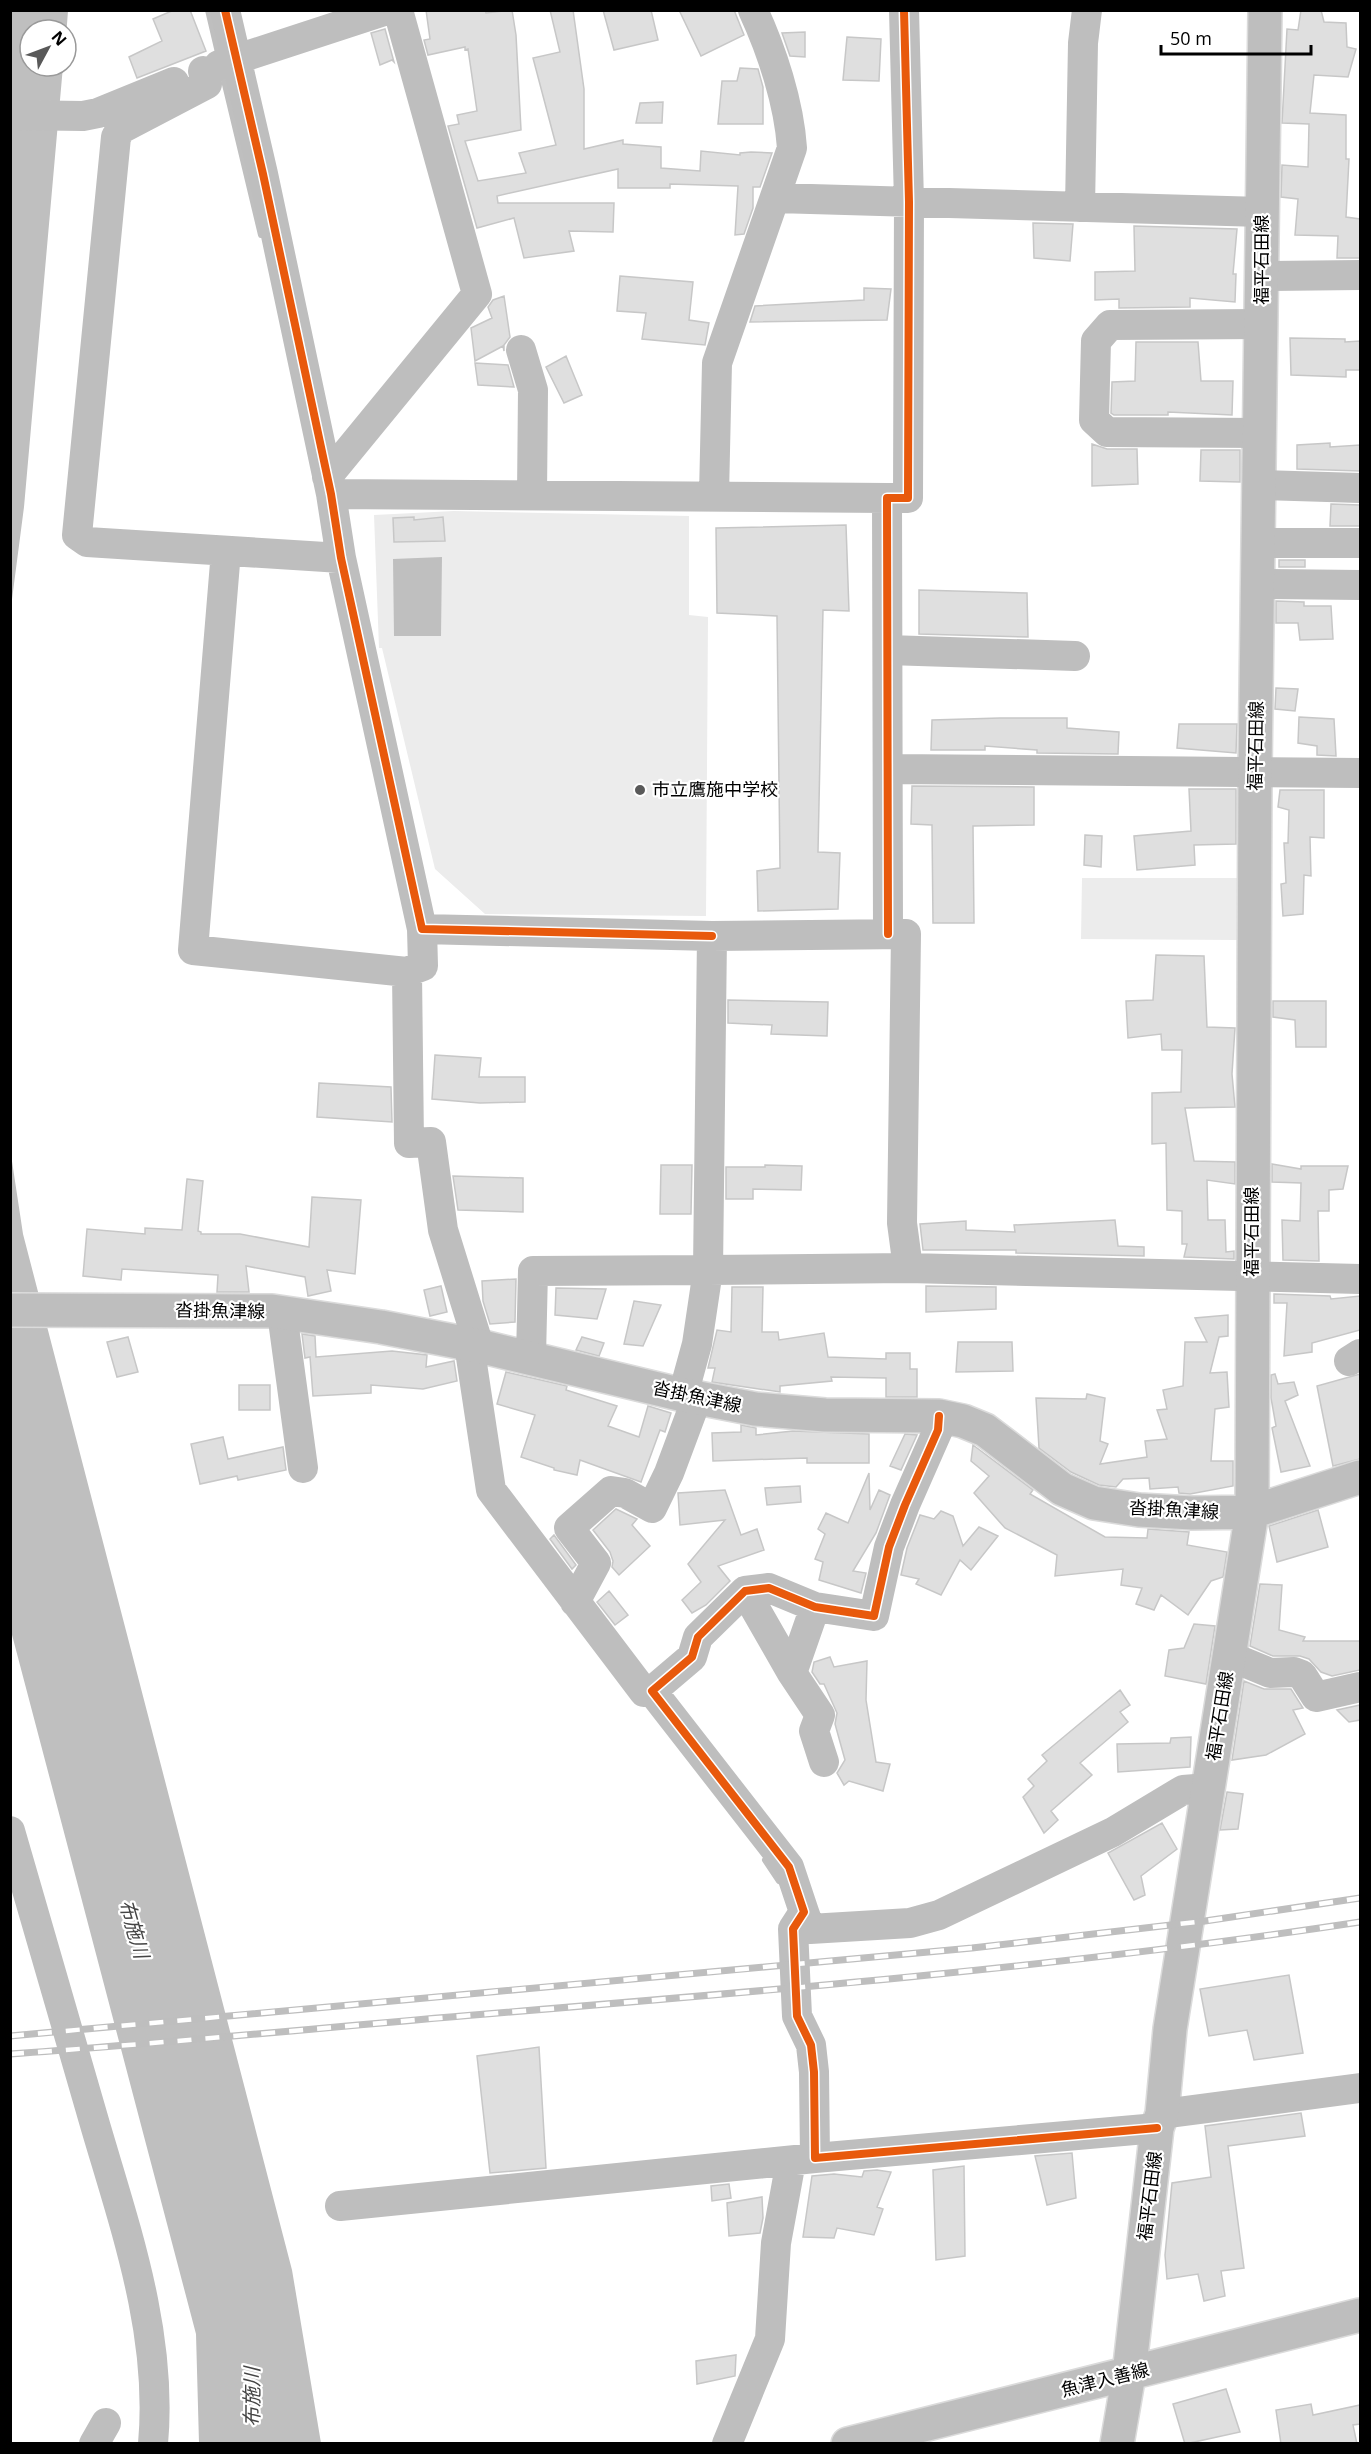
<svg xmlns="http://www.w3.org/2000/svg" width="1371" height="2454" font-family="'Open Sans','Noto Sans JP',sans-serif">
<rect width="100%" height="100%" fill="#fff"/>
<!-- green -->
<path fill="#ececec" d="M454,511L689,516V615L708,617L706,916L485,914L435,869L382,648H379L374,515Z
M1082,878H1237V940L1081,939Z"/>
<!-- water -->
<path fill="#bfbfbf" d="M11,11H68L66,37V30H30V66H63L24,507L11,607Z
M442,557L441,636H394L393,559Z
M10,1148L23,1234L292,2270L321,2443H199L196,2334L11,1631Z"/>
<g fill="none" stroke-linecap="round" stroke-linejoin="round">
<!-- stream -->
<path stroke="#bfbfbf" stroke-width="6" d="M208,10L219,57
M222,72L261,235
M765,1860L779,1881"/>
</g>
<!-- building -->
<path fill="#dfdfdf" stroke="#c7c7c7" stroke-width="1.5" d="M174,10H190L206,51L137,78L129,57L162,41L153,19Z
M426,10H485L486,13L512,10L516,35L521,130L465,141L478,181L526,173L519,153L556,145L533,58L560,52L550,10H573L584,89V149L623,140V144L661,147V168L700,171L701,151L740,155V153L751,152L772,153L760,187H753V208L744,234L735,235L738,186L670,184V188H618V169L497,196L498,203H614L613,232L569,231L574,251L524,258L514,218L477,228L448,126L459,124L457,115L477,111L468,49L465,50V47L428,55L424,40L430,39Z
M603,10H651L658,40L614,50Z
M679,10H734L744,35L701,56Z
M1301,10H1321L1324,22L1346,23L1347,47L1356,49L1348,77L1314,75L1310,113L1346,115V159H1349L1346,217L1360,219V258H1337L1338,236L1295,235L1298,199L1281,197L1282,165L1308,167L1309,124L1282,123L1287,29L1298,30Z
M385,29L394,62L392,60L380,65L371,33Z
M805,32V57L790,56L782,33Z
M847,37L881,39L879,81L843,80Z
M740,68L758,69L763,87V124H718L722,81H737Z
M663,102L662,123H636L640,103Z
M1033,223L1073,224L1070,261L1034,258Z
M1134,226L1237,229L1233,274H1236L1235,302L1190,298V307L1119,308V299L1095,300V272L1135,271Z
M620,276L693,282L689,320L709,323L705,345L642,339L646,313L617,311Z
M864,288L891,289L887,320L750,322L755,306L864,300Z
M504,296L510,337L504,345V351L503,346L475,361L471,328L492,318L488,307L493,300Z
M1290,338L1345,339V342L1360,341V370H1346V377L1291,375Z
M1136,342H1198L1201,381H1233L1232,415L1168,412V415H1114L1111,413L1112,382L1135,381Z
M566,356L582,395L564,403L546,367Z
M475,363L508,365L514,387L478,385Z
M1330,443V447L1360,445V471L1297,469V445Z
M1092,444L1107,449H1137L1138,484L1092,486Z
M1201,450H1240V482L1200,481Z
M1331,504L1360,505V526H1330Z
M414,517V520L443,517L445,541L394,542L393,518Z
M846,525L849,611L823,610L818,852L840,853L838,909L758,911L757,871L780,868L777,616L717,613L716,528Z
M1279,560H1305V567H1279Z
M919,590L1027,593L1028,637L919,634Z
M1276,601L1304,602V606H1331L1333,639L1300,640L1298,623H1276Z
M1276,688L1298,689L1295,711L1275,709Z
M1299,717L1334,719L1336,756L1317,755V746L1298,743Z
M1000,718H1067V728L1119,732L1118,754L1037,753V750L985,746V750H931L932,720Z
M1179,724H1237L1236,753L1177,748Z
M912,786L1034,787V825L973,826L974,923H933L932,825L911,824Z
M1189,789H1236V844L1194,845L1195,865L1137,870L1134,836L1191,831Z
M1280,790H1324V838L1310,837L1311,876L1304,875L1303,914L1283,916L1281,884L1286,883L1284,843H1288L1289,810L1278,807Z
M1085,835L1102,836L1101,867L1084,865Z
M1156,955L1204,956L1207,1027L1235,1028L1232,1074L1235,1107L1185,1108L1194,1161L1235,1162V1184L1207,1180L1208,1220H1225L1226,1252L1234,1251V1259L1184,1257L1187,1244H1182V1211L1167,1210L1166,1143L1152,1144V1093L1181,1092L1182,1050H1162L1161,1034L1128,1038L1126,1001L1153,1000Z
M728,1000L828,1002L827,1036L771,1034L772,1025L728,1023Z
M1273,1001H1326V1047H1296L1295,1020L1273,1017Z
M435,1055L481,1058L479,1077H525V1102L480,1103L432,1099Z
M319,1083L391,1087L392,1122L317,1117Z
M1272,1164L1301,1169V1166H1348L1343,1189L1329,1190V1211H1318L1319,1261L1283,1260L1282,1220L1300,1221L1301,1183L1272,1182Z
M661,1165H692L691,1214H660Z
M765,1165L802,1166L801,1190L753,1189V1199H726V1167H765Z
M453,1176L523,1178V1212L458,1210Z
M187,1179L203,1181L198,1231L201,1232V1234H240L309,1247L312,1197L361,1200L355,1274L327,1270L331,1291L308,1296L305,1277L246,1266L249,1292H217L218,1275L122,1269L121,1280L83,1276L87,1229L145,1234V1228L182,1230Z
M1115,1220L1118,1246L1144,1247V1256L1016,1253V1250H923L920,1224L966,1221V1230L1015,1232L1014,1225Z
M516,1279L515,1322L490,1324L483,1301L482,1281Z
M441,1286L447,1312L430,1316L424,1290Z
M926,1286L996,1287V1309L926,1312Z
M732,1287H763L762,1332H778L779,1340L824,1333L828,1357L886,1359V1353H910V1369H917V1397H886V1378L831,1377L832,1381L780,1386V1392L712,1382L715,1368H708L717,1330L731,1332Z
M556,1288L606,1289L597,1319L555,1315Z
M1274,1294L1330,1296L1331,1299L1360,1296V1330L1312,1343V1352L1284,1356L1287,1303H1274Z
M634,1301L661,1305L643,1346L624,1344Z
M1228,1315V1336L1219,1337L1210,1373L1227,1372L1229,1407L1215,1409L1211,1461H1233V1486L1190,1494L1179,1493L1178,1487L1150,1489L1149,1478L1123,1479L1116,1487L1099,1485L1071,1472L1039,1448L1036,1398L1086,1399L1087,1394L1105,1398L1100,1441L1108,1444L1100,1464L1147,1457L1145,1441L1167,1439L1157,1410L1167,1409L1163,1390L1183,1386L1185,1342H1207L1195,1318Z
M302,1334L315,1336L316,1357L392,1351L427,1355L426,1367L454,1361L457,1381L423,1389L371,1385V1393L313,1396L310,1357L305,1358Z
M128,1337L138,1372L117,1377L107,1342Z
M582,1337L604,1343L599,1356L576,1350Z
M958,1342H1012L1013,1371L956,1372Z
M506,1372L567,1386L566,1390L617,1406L608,1426L639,1437L648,1406L671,1413L665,1432L660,1430L641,1482L580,1460L577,1475L554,1470V1468L521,1457L535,1415L497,1404Z
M1275,1374L1278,1384L1294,1382L1298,1395L1285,1401L1310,1466L1281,1472L1272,1428L1276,1426L1271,1398V1375Z
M1360,1374V1459L1333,1466L1317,1386Z
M239,1385H270V1410H239Z
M741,1425L756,1428V1435L793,1431L869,1434V1463H807V1458L713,1461L712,1433L741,1432Z
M905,1434L917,1435L901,1470L890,1466Z
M223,1437L228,1459L283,1447L286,1470L238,1480L237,1476L200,1484L191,1444Z
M973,1445L1033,1490L1030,1494L1105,1537L1147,1538L1148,1529L1189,1532L1187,1545L1227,1552L1223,1577L1211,1581L1188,1615L1161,1595L1154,1610L1136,1604L1142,1588L1121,1585L1123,1569L1055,1576L1057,1555L1005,1528L974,1493L989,1476L971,1461Z
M869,1473L870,1510L879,1490L890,1495L876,1533L853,1571L866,1573L861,1593L819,1580L823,1562L815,1559L825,1534L818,1529L826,1513L848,1523Z
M800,1486L801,1502L767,1505L765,1488Z
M725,1490L741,1535L757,1529L764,1550L718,1566L730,1581L706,1605L692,1613L682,1600L701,1582L688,1564L725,1520L680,1525L678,1493Z
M616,1509L637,1519L632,1525L650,1546L619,1575L612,1567L613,1561L610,1552L593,1530Z
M1318,1510L1328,1547L1277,1562L1269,1526Z
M941,1511L953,1516L963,1546L979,1527L998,1536L971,1570L960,1560L941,1595L916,1584L919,1579L901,1575L907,1548L920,1515L934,1519Z
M554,1535L576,1565L572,1569L550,1539Z
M1260,1584L1282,1585L1279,1630L1305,1637L1303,1641H1360V1670L1332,1676L1321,1672L1309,1659L1300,1656H1273L1250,1646Z
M609,1591L628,1615L615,1625L597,1602Z
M1194,1624L1215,1626L1206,1684L1165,1676L1169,1650L1184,1648Z
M830,1657L834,1667L867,1661L866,1700L876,1762L890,1764L883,1791L849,1781L844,1785L837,1773L845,1760L835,1724L837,1713L824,1684H820L812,1672L814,1662Z
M1244,1681L1264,1689H1291L1303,1708L1293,1710L1305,1734L1266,1755L1232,1760Z
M1120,1690L1130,1705L1120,1712L1128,1722L1080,1763L1092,1775L1051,1811L1058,1820L1044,1833L1023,1797L1034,1786L1028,1779L1047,1761L1042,1755Z
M1360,1705V1720L1349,1722L1337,1710Z
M1191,1737L1190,1767L1118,1772L1117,1744L1170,1743L1171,1738Z
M1227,1792L1243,1794L1238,1829L1220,1830Z
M1162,1823L1177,1849L1141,1876L1145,1895L1134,1900L1108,1853Z
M1289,1975L1303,2053L1254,2060L1247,2030L1209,2036L1200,1989Z
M539,2047L546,2168L490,2173L477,2056Z
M1301,2113L1305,2136L1228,2146L1244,2268L1221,2271L1225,2296L1204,2301L1198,2274L1167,2279L1165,2255L1172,2183L1211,2177L1205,2126Z
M1072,2153L1076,2198L1047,2205L1035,2156Z
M964,2166L965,2256L936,2260L933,2170Z
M877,2170L891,2172L877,2207L883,2209L874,2235L837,2228L834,2238L803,2237L812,2176L834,2174L862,2177L864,2171Z
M729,2184L731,2198L712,2201L711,2186Z
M762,2197L763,2218L760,2233L729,2236L727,2203Z
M736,2355L735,2376L697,2384L696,2361Z
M1226,2389L1240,2432L1185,2444L1173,2404Z
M1311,2404L1313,2415L1360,2405V2424L1353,2425L1357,2444H1281L1276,2410Z"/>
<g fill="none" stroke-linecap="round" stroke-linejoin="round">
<!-- major casing -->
<g stroke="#dbdbdb" stroke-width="36">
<path id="major" d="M10,1310L272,1311L381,1327L479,1346L683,1395L755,1409L825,1415L939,1416L963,1421L985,1430L1062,1489L1094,1503L1139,1510L1192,1513L1252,1512L1360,1477
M848,2444L1360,2315
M1117,2444L1129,2374L1157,2128L1162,2114L1170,2029L1252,1512L1255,771L1265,10"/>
</g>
<!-- minor -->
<path stroke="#bebebe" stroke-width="30" d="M225,10L263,174L331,494L341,558L422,929L712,936
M219,65L387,10
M203,71L207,84L121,129L116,137L77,535L87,542L341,558
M10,115L83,116L98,113L174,82
M776,198L1262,212
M1080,207L1083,43L1087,10
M1262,276L1360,275
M521,350L533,390L532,495
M1260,433L1107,432L1094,420L1096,341L1110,325L1261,324
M327,477L477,294L398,10
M1260,485L1360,488
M331,494L887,498
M714,495L717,363L792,148C789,103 772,51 753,10
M1259,543H1360
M226,551L193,950L407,972
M1258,584L1360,585
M888,650L1075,656
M889,769L1360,773
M422,929L423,966L407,972L409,1143L431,1142L443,1230L479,1346
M888,934L887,498H908L909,202L904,10
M282,1313L303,1468
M469,1344L491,1490L644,1692L652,1691
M531,1357L533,1271L708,1270L712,936L906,934L902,1223L908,1268
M1349,1361L1360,1354
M683,1395L697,1344L708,1270L908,1268L1360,1279
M939,1416L938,1430L905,1505L889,1547L874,1616L815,1607L769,1588L745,1591L698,1637L692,1657L652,1691L789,1867L804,1912L793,1929L797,2016L811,2045L814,2072L815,2158L1157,2128
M745,1591L792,1673
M575,1602L596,1563L569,1528L611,1491L625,1493L652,1508L669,1473L697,1398
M815,1607L792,1673L820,1715L814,1731L824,1762
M1229,1656L1270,1673L1294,1672L1302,1675L1316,1697L1360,1687
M10,1831C39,1930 68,2029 96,2128C126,2230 163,2335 153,2444
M804,1912L810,1929L910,1923L939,1915L1113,1832L1183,1790L1208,1788
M1162,2114L1360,2088
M340,2206L815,2158
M94,2444L106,2423
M727,2444L770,2339L776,2243L791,2161"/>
<!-- major -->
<use href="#major" stroke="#bebebe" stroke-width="33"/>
<!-- rail casing -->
<g stroke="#bebebe" stroke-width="7">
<path id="rail" d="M10,2036L972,1948L1205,1921L1360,1898
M10,2054C169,2043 328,2027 486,2014C778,1990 1070,1966 1360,1922"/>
</g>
<!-- rail -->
<use href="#rail" stroke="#fff" stroke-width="4.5" stroke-dasharray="14" stroke-linecap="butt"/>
<!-- cycleway casing -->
<g stroke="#fff" stroke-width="11">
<path id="cycleway" d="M225,10L263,174L331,494L341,558L422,929L712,936
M888,934L887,498H908L909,202L904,10
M939,1416L938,1430L905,1505L889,1547L874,1616L815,1607L769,1588L745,1591L698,1637L692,1657L652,1691L789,1867L804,1912L793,1929L797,2016L811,2045L814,2072L815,2158L1157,2128"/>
</g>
<!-- cycleway -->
<use href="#cycleway" stroke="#e8590c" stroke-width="8"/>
</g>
<!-- markers -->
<circle fill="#595959" stroke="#fff" stroke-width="2" cx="640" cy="790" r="6"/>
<g text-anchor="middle" stroke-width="4.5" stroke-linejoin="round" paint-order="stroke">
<!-- street labels -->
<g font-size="18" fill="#000" stroke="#fff">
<text transform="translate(1262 260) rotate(-90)" y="6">福平石田線</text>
<text transform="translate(1256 746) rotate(-89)" y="6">福平石田線</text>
<text transform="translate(1252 1232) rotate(-90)" y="6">福平石田線</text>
<text transform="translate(220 1311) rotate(1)" y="6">沓掛魚津線</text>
<text transform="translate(697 1397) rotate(12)" y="6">沓掛魚津線</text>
<text transform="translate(1174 1510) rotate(3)" y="6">沓掛魚津線</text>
<text transform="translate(1220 1716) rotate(-81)" y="6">福平石田線</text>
<text transform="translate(1150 2196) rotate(-83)" y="6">福平石田線</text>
<text transform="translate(1105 2380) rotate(-14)" y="6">魚津入善線</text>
</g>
<!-- poi labels -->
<g font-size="18" fill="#000" stroke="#fff" text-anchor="start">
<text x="652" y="796">市立鷹施中学校</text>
</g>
<!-- water labels -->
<g font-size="20" font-style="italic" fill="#444" stroke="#fff">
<text transform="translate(134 1929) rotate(74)" y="7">布施川</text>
<text transform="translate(252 2397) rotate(-90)" y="7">布施川</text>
</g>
</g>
<!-- border -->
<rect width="1371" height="2454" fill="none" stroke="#000000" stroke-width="24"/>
<!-- north arrow -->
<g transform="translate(48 48) rotate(49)"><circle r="28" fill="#ffffff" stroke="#999999" stroke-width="1.5"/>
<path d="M0-4.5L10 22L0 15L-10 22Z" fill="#595959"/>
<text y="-9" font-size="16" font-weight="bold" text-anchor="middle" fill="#000000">N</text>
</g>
<!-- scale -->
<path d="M1161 45v9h150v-9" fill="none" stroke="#000000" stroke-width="3"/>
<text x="1170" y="45" font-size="18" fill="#000000" stroke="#ffffff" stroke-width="4.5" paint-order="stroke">50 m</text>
</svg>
